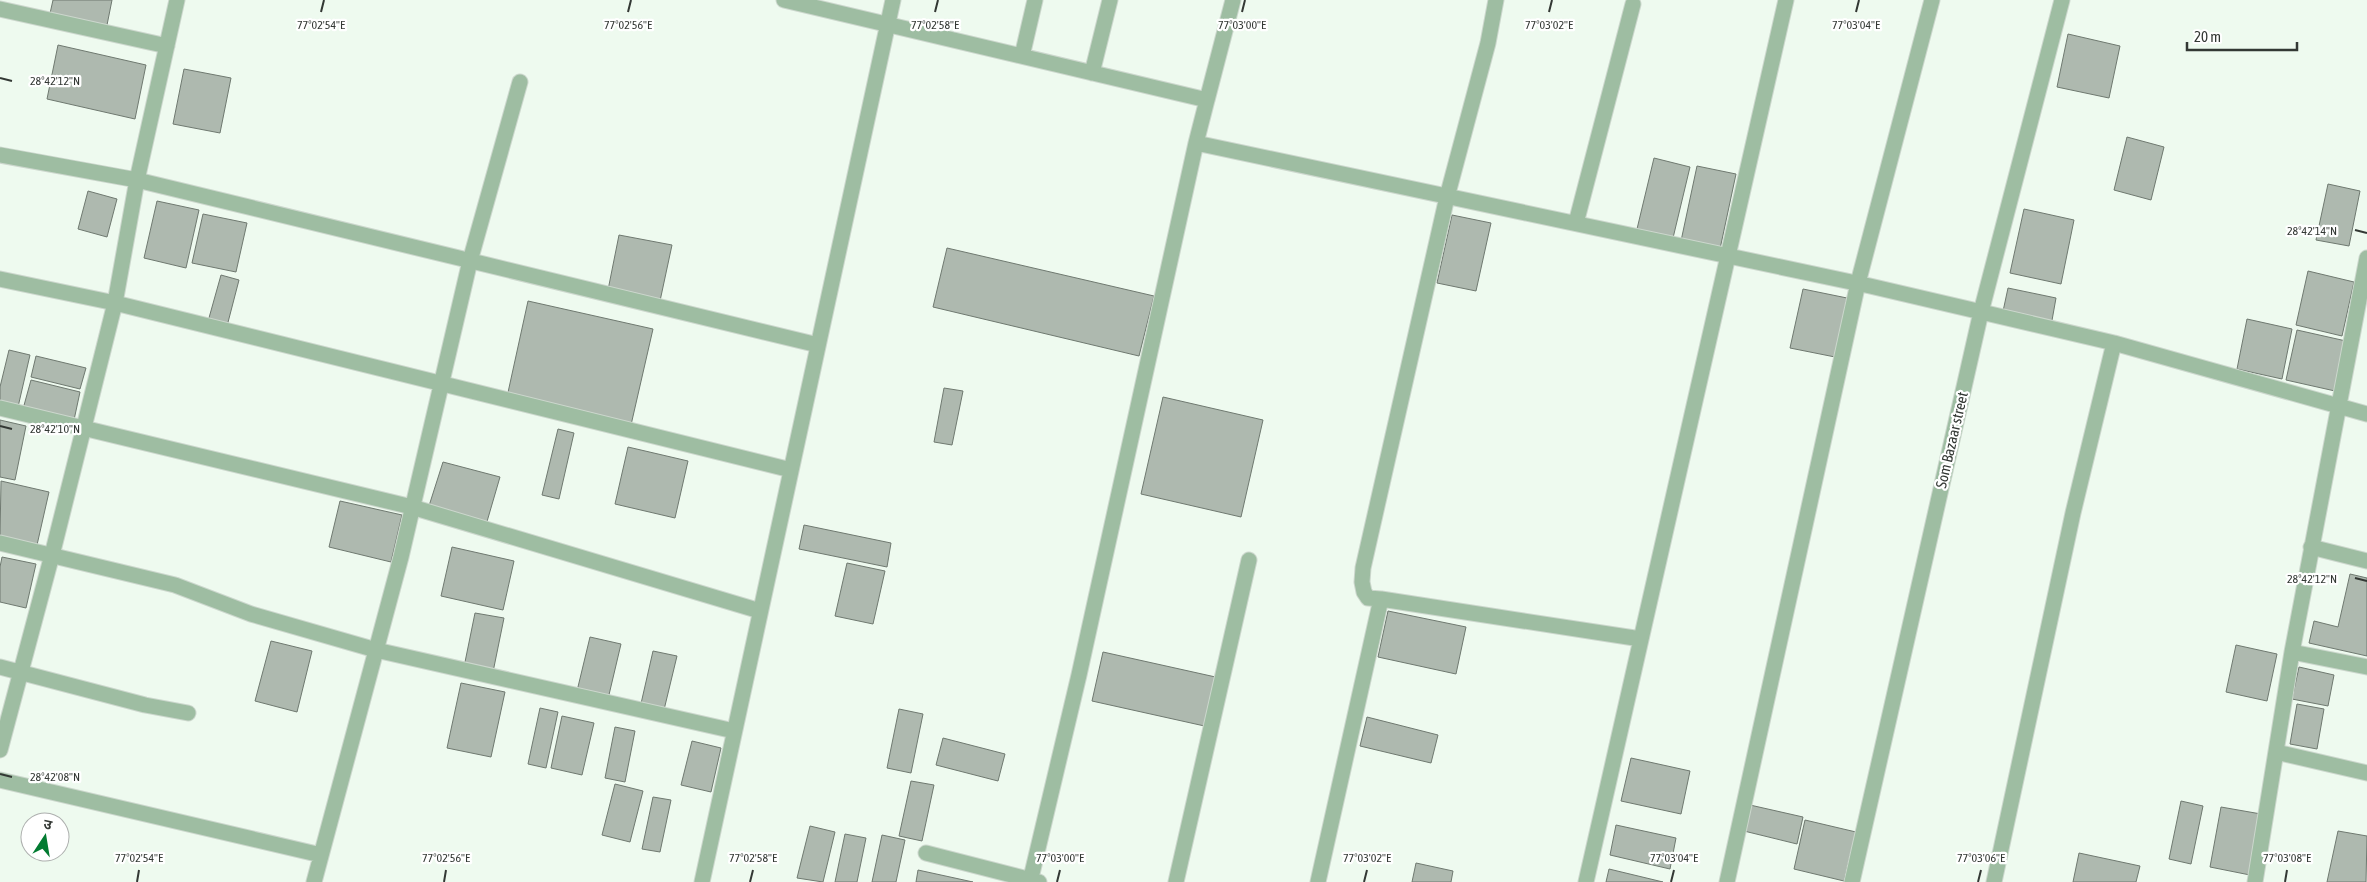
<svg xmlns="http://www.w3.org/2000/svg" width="2367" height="882" viewBox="0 0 2367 882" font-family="'Asap Condensed','Noto Sans Devanagari',sans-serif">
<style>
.building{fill:#aeb9af;stroke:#6f7970}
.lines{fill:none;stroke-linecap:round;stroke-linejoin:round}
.minor-casing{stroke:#ccd7cd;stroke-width:17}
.minor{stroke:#9ebda2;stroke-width:15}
.ticks{fill:none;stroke:#333834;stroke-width:2}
.labels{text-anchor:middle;stroke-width:4.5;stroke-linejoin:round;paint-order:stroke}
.street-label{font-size:15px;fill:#333834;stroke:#fff}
.ticks-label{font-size:12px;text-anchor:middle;fill:#333834;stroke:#fff;stroke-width:4.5;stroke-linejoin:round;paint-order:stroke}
</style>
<rect width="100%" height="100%" fill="#eefaef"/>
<path class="building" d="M53 0H112L106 30 49 18Z
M2068 34 2120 46 2109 98 2057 87Z
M58 45 146 65 135 119 47 99Z
M184 69 231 78 220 133 173 124Z
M2127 137 2164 147 2151 200 2114 190Z
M1654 158 1690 167 1673 238 1637 229Z
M1697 166 1736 174 1720 249 1681 241Z
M2328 184 2360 191 2349 246 2316 240Z
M88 191 117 199 107 237 78 229Z
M157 201 199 210 186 268 144 258Z
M2024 209 2074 220 2061 284 2010 273Z
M203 214 247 223 236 272 192 263Z
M1452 215 1491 223 1476 291 1437 283Z
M619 235 672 245 660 301 608 290Z
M947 248 1154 296 1139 356 933 307Z
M2308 271 2354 282 2342 336 2296 325Z
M221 275 239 280 226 330 207 325Z
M2008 288 2056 298 2051 326 2002 316Z
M1803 289 1847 298 1835 357 1790 348Z
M528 301 653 329 631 425 507 397Z
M2247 319 2292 329 2282 379 2237 369Z
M2297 330 2346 341 2335 391 2286 380Z
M9 350 30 355 18 407 0 403V387Z
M36 356 86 368 80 389 31 377Z
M31 380 80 392 74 420 23 409Z
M944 388 963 391 952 445 934 442Z
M1163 397 1263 420 1241 517 1141 494Z
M0 420 26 426 15 480 0 477Z
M558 429 574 433 559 499 542 495Z
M628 447 688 461 675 518 615 504Z
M443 462 500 477 486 525 428 509Z
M1 481 49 492 37 545 0 536Z
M340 501 402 515 391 562 329 547Z
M804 525 891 543 887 567 799 549Z
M452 547 514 561 503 610 441 596Z
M2 557 36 564 26 608 0 602V567Z
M847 563 885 571 873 624 835 616Z
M2350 574 2367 578V656L2309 643 2314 621 2338 627Z
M1388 611 1466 627 1456 674 1378 657Z
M475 613 504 618 493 672 464 667Z
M590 637 621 644 608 699 577 691Z
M271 641 312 651 297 712 255 701Z
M2236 645 2277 654 2267 701 2226 692Z
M653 651 677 656 663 714 640 708Z
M1103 652 1220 678 1209 727 1092 701Z
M2299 667 2334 675 2328 706 2292 699Z
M461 683 505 692 491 757 447 748Z
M2297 704 2324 709 2317 749 2290 744Z
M540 708 558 712 546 768 528 764Z
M899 709 923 714 911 773 887 768Z
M562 716 594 723 582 775 551 768Z
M1367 717 1438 735 1431 763 1360 746Z
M615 727 635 731 625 782 605 778Z
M943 738 1005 754 998 781 936 765Z
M692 741 721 748 711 792 681 785Z
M1631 758 1690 771 1681 814 1621 801Z
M911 781 934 785 922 841 899 836Z
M615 784 643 791 630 842 602 835Z
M653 797 671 800 660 852 642 849Z
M2181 801 2203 806 2191 864 2169 859Z
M1750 805 1803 817 1797 844 1744 831Z
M2221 807 2261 814 2250 875 2210 867Z
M1805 820 1856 832 1844 881 1794 869Z
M1616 825 1676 838 1670 869 1610 855Z
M810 826 835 832 823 882 797 878Z
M2338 831 2367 836 2366 882H2327Z
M845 834 866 838 857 882H835Z
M882 835 905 840 896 882H872Z
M2079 853 2140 866 2136 882H2073Z
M1416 863 1453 871 1451 882H1412Z
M1609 869 1663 882H1606Z
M918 870 973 882H916Z"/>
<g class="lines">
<g class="minor-casing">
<path id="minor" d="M784 0 1207 100 1196 143 1870 286 2114 343 2367 414
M0 9 167 46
M1022 56 1035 0
M1092 73 1110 0
M1207 100 1233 0
M0 155 137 180 818 345
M1576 223 1633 4
M0 279 115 303 791 470
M0 408 412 507 760 611
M0 543 175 585 251 614 376 650 734 731
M2311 547 2367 561
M1381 599 1641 639
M2292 652 2367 667
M0 667 145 705 188 713
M0 750 52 555 115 303 137 180 177 0
M2276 752 2367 773
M0 780 321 855
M926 853 1039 882
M314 882 401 557 470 261 520 82
M702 882 893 0
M1030 882 1079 675 1196 143
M1176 882 1249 560
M1318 882 1381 599 1368 598 1364 592 1362 582 1363 568 1447 197 1488 43 1496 0
M1586 882 1786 0
M1727 882 1858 283 1932 0
M1852 882 1981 312 2062 0
M1994 882 2073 513 2114 343
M2255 882 2292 652 2367 258"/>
</g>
<use href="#minor" class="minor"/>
</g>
<path class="ticks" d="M321 12 324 0M628 12 631 0M935 12 938 0M1242 12 1245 0M1549 12 1552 0M1856 12 1859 0M0 78 12 81M2355 230 2367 233M0 426 12 429M2355 578 2367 581M0 774 12 777M137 882 139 870M444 882 446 870M750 882 753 870M1057 882 1060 870M1364 882 1367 870M1671 882 1674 870M1978 882 1981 870M2285 882 2287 870"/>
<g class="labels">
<g class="street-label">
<text transform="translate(1952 440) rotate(-77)" y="5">Som Bazaar street</text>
</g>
</g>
<g class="ticks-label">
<text x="321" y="29">77°02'54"E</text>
<text x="628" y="29">77°02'56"E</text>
<text x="935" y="29">77°02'58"E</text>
<text x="1242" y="29">77°03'00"E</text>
<text x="1549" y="29">77°03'02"E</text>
<text x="1856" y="29">77°03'04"E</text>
<text x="55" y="85">28°42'12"N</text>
<text x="2312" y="235">28°42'14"N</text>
<text x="55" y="433">28°42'10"N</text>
<text x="2312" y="583">28°42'12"N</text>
<text x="55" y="781">28°42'08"N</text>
<text x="139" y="862">77°02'54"E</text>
<text x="446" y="862">77°02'56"E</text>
<text x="753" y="862">77°02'58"E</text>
<text x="1060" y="862">77°03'00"E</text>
<text x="1367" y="862">77°03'02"E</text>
<text x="1674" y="862">77°03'04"E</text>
<text x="1981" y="862">77°03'06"E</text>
<text x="2287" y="862">77°03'08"E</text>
</g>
<g transform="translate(45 837) rotate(12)"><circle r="24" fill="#ffffff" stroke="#adafae"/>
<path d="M0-4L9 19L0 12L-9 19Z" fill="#027b31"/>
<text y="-8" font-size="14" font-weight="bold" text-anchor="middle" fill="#333834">उ</text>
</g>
<path d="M2187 42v8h110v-8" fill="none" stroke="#333834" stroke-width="2.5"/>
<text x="2194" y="42" font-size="15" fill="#333834" stroke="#ffffff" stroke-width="4" paint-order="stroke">20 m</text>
</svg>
